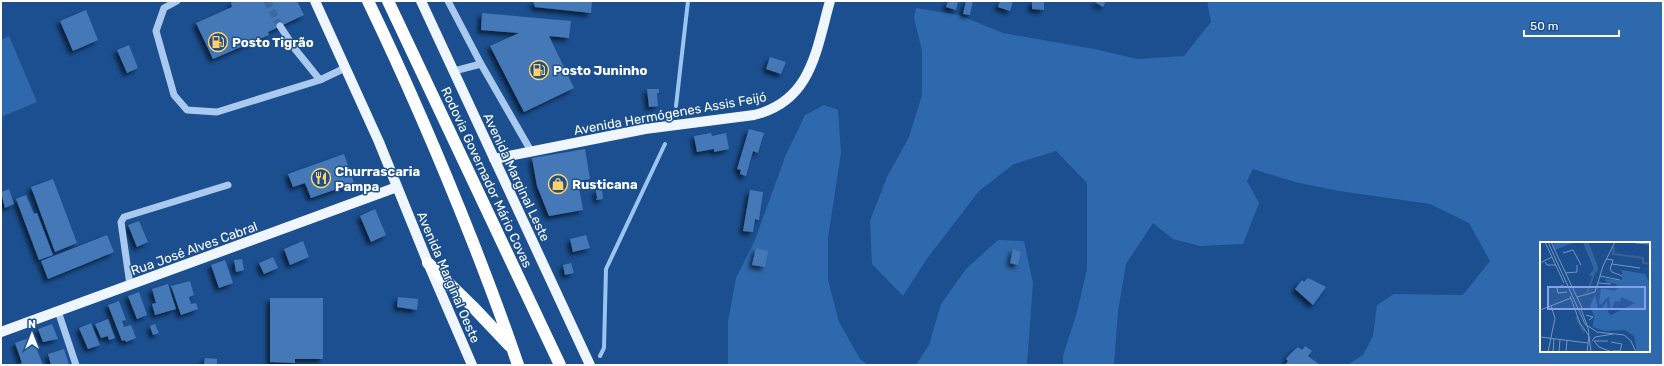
<svg xmlns="http://www.w3.org/2000/svg" width="1664" height="366" viewBox="0 0 1664 366" font-family="Rubik,sans-serif">
<style>
.green{fill:#2e69ad;fill-rule:evenodd}
.lines{fill:none;stroke-linecap:round;stroke-linejoin:round}
.stream{stroke:#9cc4f0;stroke-width:4}
.building{fill:#4478b7;filter:url(#shadow)}
.minor-tunnel{stroke:#3d69a0;stroke-width:7;stroke-dasharray:7 3.5;stroke-linecap:butt}
.minor{stroke:#a9c9ee;stroke-width:7}
.major{stroke:#f0f6ff;stroke-width:10}
.highway{stroke:#fff;stroke-width:12}
.labels{text-anchor:middle;stroke-width:3;stroke-linejoin:round;paint-order:stroke}
.poi-label{font-size:13px;font-weight:bold;fill:#fff;stroke:#1b4f8f;text-anchor:start}
.street-label{font-size:13px;fill:#fff;stroke:#1b4f8f}
.inset-river{fill:none;stroke:#3c6290;stroke-width:2}
.inset-road{fill:none;stroke:#7695bc;stroke-width:1}
.view{fill:#839eea;fill-opacity:0.15;stroke:#839eea;stroke-width:2}
.inset-edge{fill:none;stroke:#fff;stroke-width:2}
</style>
<defs>
<filter id="shadow"><feDropShadow dx="-3.5" dy="3.5" stdDeviation="2" flood-color="#0009"/></filter>
</defs>
<rect width="100%" height="100%" fill="#1b4f8f"/>
<path class="green" d="M1207 1H1663V365H1347L1363 355 1373 336 1377 305 1394 294 1463 295 1490 261 1469 223 1430 204 1339 191 1295 182 1253 169 1247 181 1259 203 1243 244 1200 246 1173 239 1153 223 1126 264 1118 311 1114 365H1063V356L1077 312 1087 269V183L1056 151 1014 164 979 191 926 260 903 296 872 264 870 221 887 177 909 137 922 95V51L914 18 916 8 959 15 1003 33 1094 49 1138 59 1184 56 1211 22ZM1541 243H1649V351H1541Z
M9 36 37 102 1 117V40Z
M824 105 838 110 841 153 828 238V280L839 322 860 359 868 365H728V321L736 278 755 240 785 157 805 115Z
M998 240 1024 241 1033 283 1027 365H916L929 345 941 304 966 269Z"/>
<g class="lines">
<path class="stream" d="M676 106 688 1
M600 356 604 348 606 269 665 144"/>
</g>
<path class="building" d="M236 1H297L304 15 268 32 269 35 213 59 196 23 232 7 231 3Z
M533 1H592L591 13 535 7Z
M948 1H958L956 10 946 7Z
M966 1H973L970 15 963 14Z
M1000 1H1013L1010 11 998 7Z
M1032 1H1044V10L1032 9Z
M1093 1H1106L1103 7Z
M86 10 98 40 73 51 60 21Z
M482 13 571 21 569 38 549 36 574 88 524 112 490 46 519 33 481 30Z
M129 45 138 68 127 73 117 50Z
M770 57 786 62 781 74 766 69Z
M647 89H659V93H657L658 106 649 107Z
M749 129 764 133 758 153 753 151 746 176 740 174 741 170 737 169Z
M711 133 712 136 726 133 729 149 714 152V149L697 152 694 136Z
M585 149 590 179 578 181 583 210 549 216 537 186 532 158Z
M344 154 354 183 311 198 305 183 293 187 288 174Z
M53 179 77 243 55 252 31 187Z
M9 189 14 204 5 208 1 192Z
M596 190H602L603 199 596 200 597 198Z
M750 190 763 192 759 220 755 219 753 232 743 231Z
M26 195 34 214 37 213 53 255 39 260 16 199Z
M375 209 386 235 371 242 360 216Z
M139 221 148 242 137 247 128 225Z
M107 235 114 252 48 279 41 261Z
M586 235 590 248 573 252 570 239Z
M303 241 309 257 290 265 284 249Z
M756 248 768 251 765 267 752 265Z
M1013 249 1021 252 1018 265 1010 263Z
M273 257 278 268 264 274 259 263Z
M242 259 244 270 236 272 234 260Z
M225 260 233 283 219 288 211 265Z
M571 263 574 273 565 275 563 265Z
M1308 278 1326 287 1313 305 1295 289 1302 280 1304 282Z
M190 281 194 295 189 297 191 304 196 303 198 309 181 315 171 286Z
M168 284 176 309 155 315 152 304 156 303 152 289Z
M139 292 147 315 137 319 128 296Z
M398 297 418 299 417 310 397 307Z
M270 298H323V359H295V363L270 362Z
M119 301 126 320 122 321 124 327 131 325 136 338 126 342 125 340 122 341 108 305Z
M108 319 115 338 109 340 108 336 101 338 95 324Z
M91 323 100 345 88 349 79 328Z
M52 324 58 339 43 342 38 329Z
M155 324 159 333 153 335 150 326Z
M32 337 43 365H17L22 363 15 343Z
M1305 346 1312 351 1308 356 1320 365H1285L1288 361 1286 359 1290 354 1298 347 1302 350Z
M64 349 69 365H51L48 354Z
M205 358 217 359V364H204Z"/>
<g class="lines">
<path class="minor-tunnel" d="M267 1 280 26"/>
<path class="minor" d="M177 1 164 8 156 31 174 95 187 110 217 112 320 80
M448 1 481 64 531 151
M280 26 295 49 320 80 345 68
M454 71 481 64
M130 285 121 222 124 217 228 185
M58 311 76 365"/>
<path class="major" d="M315 1 379 142 428 263 472 365
M421 1 590 365
M494 159 645 129 754 115C812 101 816 50 830 1
M1 332 397 187"/>
<path class="highway" d="M368 1C406 80 440 159 472 240 488 281 504 323 518 365
M388 1 560 365
M428 263 473 307 510 346"/>
</g>
<defs>
<g id="fuel-ring" transform="scale(1)"><circle r="9.5" fill="#1b4f8f" stroke="#ffd166" stroke-width="1.5"/><path d="M-5.5-6h7V0h2V4h1.3V-2.5L3-4.5l.8-.8L6-3V5H2.5V1h-1V6h-7ZM-4.2-4.7v3.2H.2V-4.7Z" fill="#ffd166"/></g>
<g id="restaurant-ring" transform="scale(1)"><circle r="9.5" fill="#1b4f8f" stroke="#ffd166" stroke-width="1.5"/><path d="M-5-6h1v4h1v-4h1v4h1v-4h1v5L-1.5 .5V6h-2V.5L-5-1ZM5-6V6H3V1.5H1.5Q1.5-4 5-6Z" fill="#ffd166"/></g>
<g id="shop-ring" transform="scale(1)"><circle r="9.5" fill="#1b4f8f" stroke="#ffd166" stroke-width="1.5"/><path d="M-5-2.5h2.3a2.7 3.5 0 0 1 5.4 0H5L5.5 6h-11ZM-1.5-2.5h3a1.5 2.3 0 0 0-3 0Z" fill="#ffd166"/></g>
</defs>
<g fill-rule="evenodd">
<use href="#fuel-ring" x="218" y="42"/>
<use href="#fuel-ring" x="539" y="70"/>
<use href="#restaurant-ring" x="321" y="178"/>
<use href="#shop-ring" x="558" y="184"/>
</g>
<g class="labels">
<g class="poi-label">
<text x="232" y="47">Posto Tigrão</text>
<text x="553" y="75">Posto Juninho</text>
<text x="335" y="176">Churrascaria<tspan x="335" dy="15">Pampa</tspan></text>
<text x="572" y="189">Rusticana</text>
</g>
<g class="street-label">
<text transform="translate(670 113) rotate(-10)" y="5">Avenida Hermógenes Assis Feijó</text>
<text transform="translate(487 177) rotate(65)" y="5">Rodovia Governador Mário Covas</text>
<text transform="translate(517 177) rotate(65)" y="5">Avenida Marginal Leste</text>
<text transform="translate(194 248) rotate(-20)" y="5">Rua José Alves Cabral</text>
<text transform="translate(449 277) rotate(67)" y="5">Avenida Marginal Oeste</text>
</g>
</g>
<g transform="translate(1540 242)">
<rect width="110" height="110" fill="#1b4f8f"/>
<path d="M12 0H35L15 8ZM43 0H48L57 22 58 27 54 34 49 33 54 27ZM82 28 105 32 110 42V110H97L94 94 85 88 65 89 53 85 54 74 50 64 55 52 58 66 61 68 67 59 68 70 71 73 95 61 81 55 80 60 75 59 71 69 69 54 60 63 59 61 61 46 74 49 78 47 76 42 66 40 65 37 82 38Z" fill="#2e69ad"/>
<path class="inset-river" d="M46 0 56 26 47 51M74 5 73 12 103 16V21L110 22M36 75 44 90"/>
<path class="inset-road" d="M5 0 24 41M8 0 45 82 57 90 84 93 91 99 96 110M11 0 43 68M96 1 109 2M23 11 33 8 41 23M66 17 73 18 70 27 72 30 82 34M5 20 7 23H16M0 21 12 15M72 22 100 26M25 31 37 30V23M60 34 80 38M58 41 71 42M23 43 17 46 18 51 27 50M30 54 40 81 49 94 47 110M37 55 55 50 63 24 75 0M41 67 48 86 51 110M0 68 31 56M46 73 53 75 49 78M0 95 48 101M52 99 55 95 73 92M68 99H54L59 105 72 110M71 100 82 102 80 109H72M8 110 15 76 11 64M13 110 14 97M19 110 20 97M26 110 27 98"/>
<path class="view" d="M8 45H105V67H8Z"/>
<rect width="110" height="110" class="inset-edge"/>
</g>
<rect width="1664" height="366" fill="none" stroke="#ffffff" stroke-width="4"/>
<g transform="translate(32 334)" stroke="#1b4f8f" stroke-width="3" paint-order="stroke">
<path d="M0-3L7 15L0 10L-7 15Z" fill="#ffffff"/>
<text y="-6" font-size="11" font-weight="bold" text-anchor="middle" fill="#ffffff">N</text>
</g>
<path d="M1524 30v6h95v-6" fill="none" stroke="#ffffff" stroke-width="2"/>
<text x="1530" y="30" font-size="12" fill="#ffffff" stroke="#1b4f8f" stroke-width="3" paint-order="stroke">50 m</text>
</svg>
